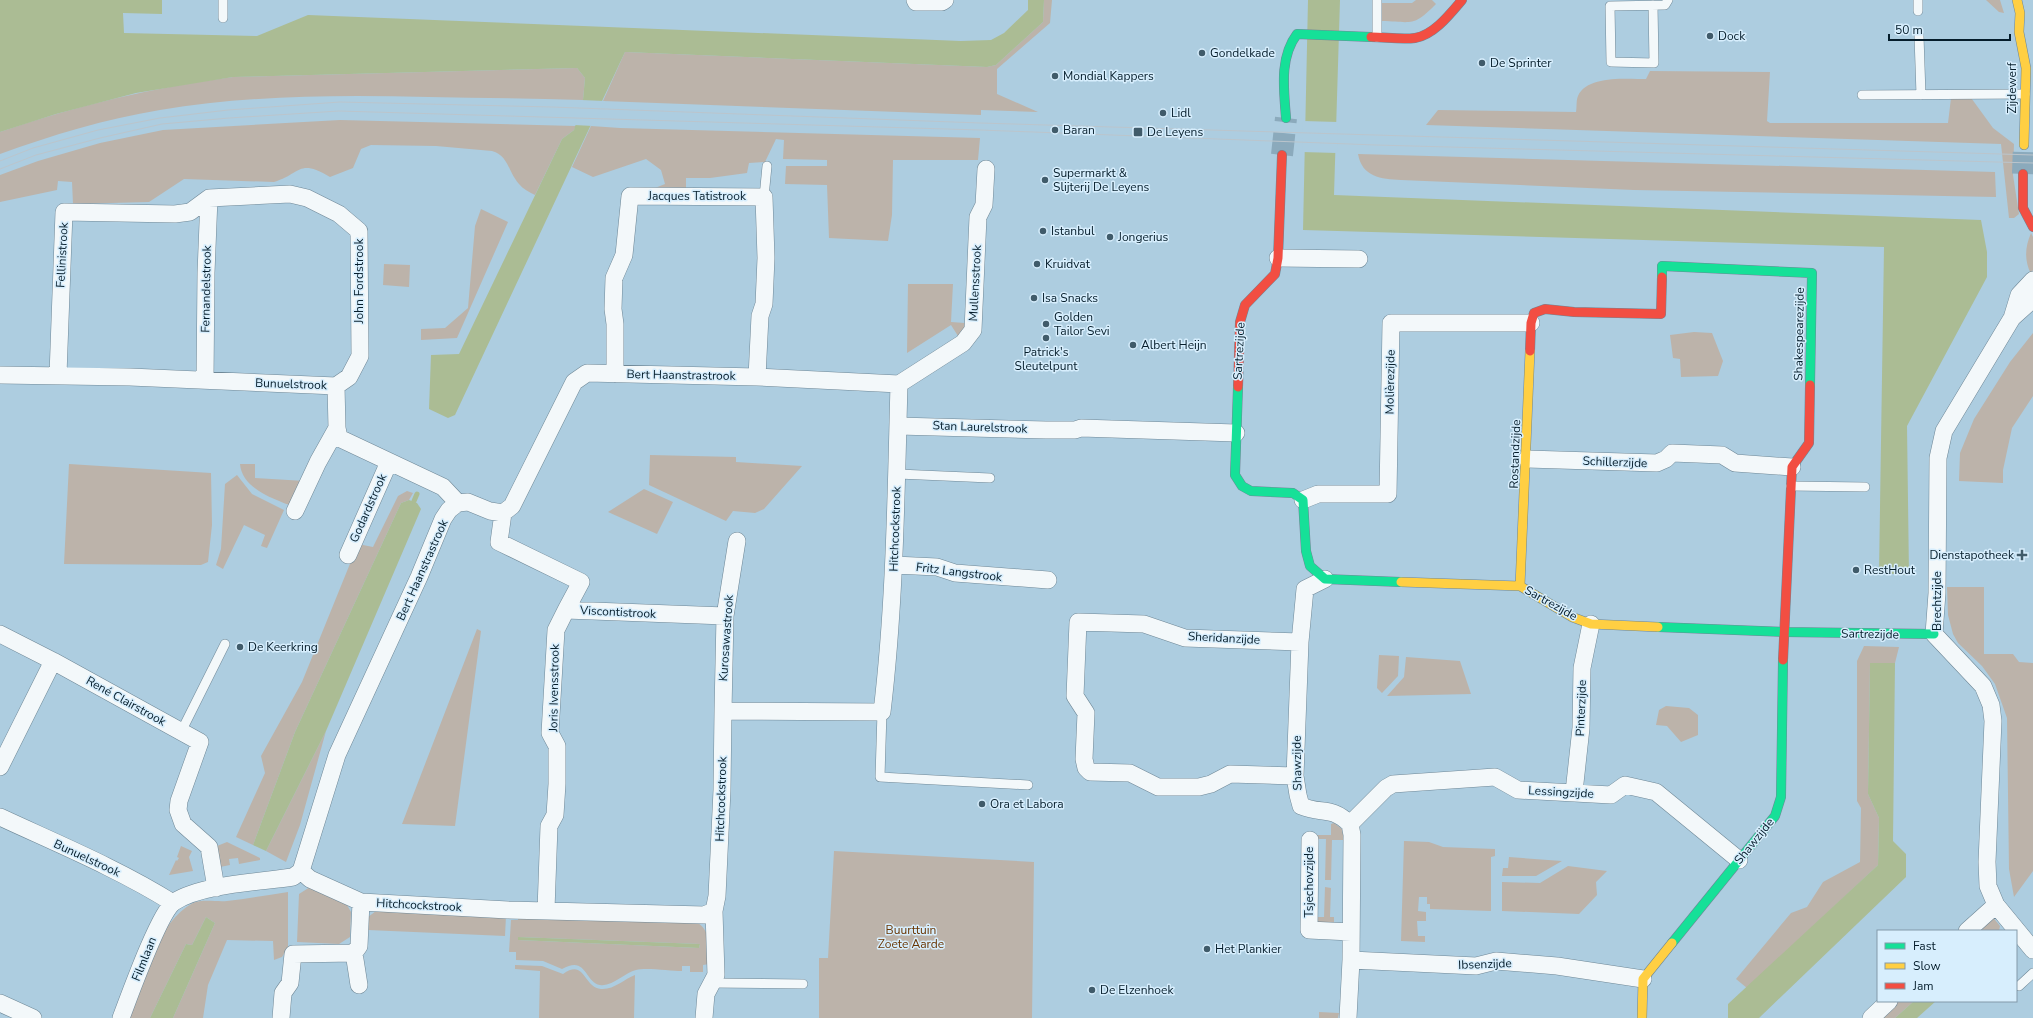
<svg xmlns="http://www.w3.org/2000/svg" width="2033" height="1018" viewBox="0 0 2033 1018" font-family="'Nunito Sans',sans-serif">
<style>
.green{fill:#bcb3aa;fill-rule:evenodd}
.water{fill:#abbc94}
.pier{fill:#adcde0}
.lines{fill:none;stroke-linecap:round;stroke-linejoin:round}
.stream{stroke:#abbc94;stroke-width:5}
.secondary-tunnel{stroke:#8baabc;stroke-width:22;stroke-dasharray:22 11;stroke-linecap:butt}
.lane-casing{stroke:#6e8796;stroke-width:10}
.street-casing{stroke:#6e8796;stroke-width:18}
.fast-casing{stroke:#6e8796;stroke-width:10}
.slow-casing{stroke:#6e8796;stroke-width:10}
.jam-casing{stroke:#6e8796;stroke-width:10}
.lane{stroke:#f3f8fa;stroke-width:9}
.street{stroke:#f3f8fa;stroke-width:17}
.fast{stroke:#16e098;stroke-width:9}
.slow{stroke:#ffcf43;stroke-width:9}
.jam{stroke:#f24e42;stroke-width:9}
.tram{stroke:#bbc5cc;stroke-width:1}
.poi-dot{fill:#405b6a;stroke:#d7eefd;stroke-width:1.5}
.labels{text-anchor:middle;stroke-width:3;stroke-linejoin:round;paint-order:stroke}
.poi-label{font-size:12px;fill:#051d2b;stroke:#d7eefd;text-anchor:start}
.street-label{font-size:12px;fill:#051d2b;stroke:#d7eefd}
.park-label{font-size:12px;fill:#693401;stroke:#d7eefd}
</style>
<rect width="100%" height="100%" fill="#adcde0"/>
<path class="green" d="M1044 0H1052L1050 23 997 69V94L1038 112 981 110V115L603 101 625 52 987 67 996 65 1043 22Z
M1416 0H1432L1436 4C1413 27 1413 22 1382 21V3H1412Z
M1986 0H2000L2004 13 1999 12Z
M577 68 585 78 583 100C531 98 480 98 429 97 339 95 249 95 160 110 106 119 52 135 0 154V132C76 106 153 87 233 77Z
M1650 71 1770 72 1767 121 1770 123H1948L1951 98 1969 95 1993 128 2014 144 2013 175 2019 214 2014 218H2009L2001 144 1426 125 1438 110 1576 112C1577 107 1576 100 1578 96 1587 75 1627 79 1646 79Z
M340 120 576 126 574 130 562 139 535 195C529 192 523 189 519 184 508 172 509 156 492 151L436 146 371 145 361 149 353 168 330 177C298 158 301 174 274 182L184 179 149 202 73 204 72 182 58 181 57 190 0 202V175L38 161 100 143 163 130Z
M591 126 620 128 980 138 978 160H893L892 215 888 241 829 238 827 185 785 184 786 166H827V160L783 159 784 140 776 139 765 162 749 163 747 173 710 178H686V191H655V188L665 184 661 170 646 159 593 177 572 167Z
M1358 154 1995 172 1996 197 1634 190 1401 180C1381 179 1362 177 1358 154Z
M481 209 508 222 457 338 421 340V329L445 328 468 308 475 226Z
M2031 233 2033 237V270L2031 274C2024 260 2025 247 2031 233Z
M384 264 410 265 409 287 383 285Z
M908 284H953L951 322 965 323 964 330 958 336 951 325 907 353Z
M1694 332 1712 333 1723 361 1718 376 1681 377 1680 359 1673 358 1670 335Z
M2033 333V396L2012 428 2003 470V483L1959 481 1960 453 1974 419 2010 362Z
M650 455 736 457V462L802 466 764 509 755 513 733 511 726 521 649 485Z
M69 464 211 473 212 525 208 562 201 565 64 564Z
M240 464H255V478L305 481 294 507C274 499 242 489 240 464Z
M237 475 252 494 284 510 267 548 261 546 265 535 244 525 223 569 216 565 221 549 225 484Z
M644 489 673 502 657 534 608 512Z
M407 491 413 493 409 500 401 503 295 732 253 845 236 837 265 773 261 756 302 682 358 544 373 547 398 496Z
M1947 587H1984V654H2013L2019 662 2033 663V871L2014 897 2009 869 2007 718 1995 684 1982 666 1958 643 1953 634 1948 615Z
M477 629 481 631 455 826 402 824Z
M1864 646 1899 647 1895 663 1870 664 1868 794 1879 818 1878 865 1747 988 1736 979 1791 913 1807 907 1823 882 1860 862 1861 808 1857 801V661Z
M1379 655 1399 656 1398 676 1382 693 1377 688Z
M1406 657 1460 661 1471 694 1387 696 1404 677Z
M1666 706 1689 708 1698 715V735L1681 742 1667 726 1656 725 1659 710Z
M326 731 300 825 286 862 266 851Z
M1334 823 1342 829 1344 840H1332L1331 880H1325L1326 839H1314L1313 835H1331V824Z
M1404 841 1429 842 1443 847 1495 849V856L1491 857V911L1430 909V904H1427V897H1419L1418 911 1426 912V921H1417L1418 936H1425V942L1401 941Z
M227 842 260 858V860L239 864 238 858 229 859 230 865 220 867 217 846Z
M181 846 192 851 189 857 193 871 169 875 176 860 177 861 179 858 177 857Z
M834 851 1034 862 1032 1018H819V958H828Z
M1509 857 1562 861 1536 876H1502L1503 868H1508Z
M1568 866 1607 871 1596 882 1597 895 1579 914 1502 911V882L1540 883Z
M310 887 347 905 351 912 350 937 339 944 297 942 299 894Z
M1325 887 1331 888 1330 917H1334V923L1315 922V917H1324Z
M288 892V947L282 957 274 960 273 941 227 940 208 985 203 1018H173L215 923 206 917 192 945 186 944 150 1018H128C139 984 159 920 193 903 202 899 217 902 227 901 247 899 267 895 288 892Z
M376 911 506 916 505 936 368 930V917Z
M518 916 696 922C712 930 708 948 709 964L703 965V972H690V966H682V971C671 971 645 967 636 970 625 972 613 987 600 985 584 982 587 955 562 969L543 961 516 960V952H509L511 920H518ZM518 937 700 944 699 948 518 940Z
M1992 916 2000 926 1999 931H1974Z
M515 965 542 966 563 974C585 958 583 987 601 989 614 990 624 979 635 975L634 1018H539L540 971 515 969Z
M1899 1001H1914L1895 1018H1881Z
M1319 1012 1339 1013 1338 1018H1319Z"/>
<path class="water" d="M0 0H162V14L123 13 124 33 257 36 308 15 961 41 991 40 1004 33 1028 10V0H1044L1043 22 996 65 987 67 625 52 455 415 448 418 429 409 431 355 459 354 562 139 574 130 583 100 585 78 577 68 233 77 136 93 56 114 0 132Z
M1308 0H1340L1334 195 1981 220 1987 252V277L1907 426 1909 575 1879 573 1884 247 1303 230Z
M409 500 417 503 421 509 326 731 266 851 253 845 295 732 401 503Z
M1870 663H1895L1893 841 1906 854V877L1759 1018H1728V1004L1878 865 1879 818 1868 794Z
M206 917 215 923 173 1018H150L186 944 192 945Z
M518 937 700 944 699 948 518 940Z
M1914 1001H1936L1917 1018H1895Z"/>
<path class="pier" d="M581 100 605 101 593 126 574 125Z
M1303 121 1338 122 1337 153 1302 152Z"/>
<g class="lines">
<path class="stream" d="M414 501 417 494"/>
<path class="secondary-tunnel" d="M1282 155 1286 118
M2023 174 2024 145"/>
<g class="lane-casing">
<path id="lane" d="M223 0V18
M1918 0V11
M1653 5 1654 63 1611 62 1610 6 1665 5 1668 0
M1919 36 1921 95
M1377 37V0
M1862 95 2025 94
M764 197 767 166
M898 474 990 478
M1791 486 1865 487
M882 712 880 777 1028 785
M181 732 225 644
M711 983 803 984
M2019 986 2033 973"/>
</g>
<g class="street-casing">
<path id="street" d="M915 0 916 2H942L945 0
M209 198 290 194 307 198 339 214 359 231 360 356 349 377 336 386
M1278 258 1359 259
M2033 280 2019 295 2012 318 1944 431 1938 458 1937 593 1934 634 1983 686 1991 705 1993 721 1987 862 1988 886 1996 905 2033 950
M2012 318 2033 299
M615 374V324L613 309 614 278 624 255 630 196 764 197 766 258 764 304 760 316 757 377
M0 375 130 377 336 386 337 428 339 438 443 487 458 503
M58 375 64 212 175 214 190 212 209 198
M205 380 206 273 209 198
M899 384 963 343 973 330 978 217 984 205 986 169
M898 426 1046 430H1075L1081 428 1236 433
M1527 459 1657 463 1666 459 1672 453 1722 455 1735 463 1792 467
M1303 500 1318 494H1388L1391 323H1531
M295 511 318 462 337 428
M503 513 499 542 581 582 566 610 725 616
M348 555 389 462
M894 565 937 567 955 573 1048 580
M1325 579 1305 589 1300 642 1295 776 1298 795 1301 806C1322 815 1330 805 1350 824L1352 835 1351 960 1348 1018
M0 634 53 661 200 742 179 801 178 810 183 824 209 847 216 888
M723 711 725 616 737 541
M0 767 53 661
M1295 776 1230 774 1211 784 1199 787H1158L1130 773 1090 772 1086 768 1084 759 1086 713 1075 696 1078 622 1144 624 1185 638 1300 642
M1574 792 1581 728 1582 668 1591 624
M0 817C58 844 119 869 173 903
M1350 824 1386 788 1393 784 1495 777 1518 790 1611 795 1625 785 1656 792 1739 860
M1310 840 1309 930 1351 932
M301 871 310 879 361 902 508 910 704 915 714 911 717 896 722 790 723 711 882 712C895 603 896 494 899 384
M546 910 549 826 555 815 557 784V746L550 733 556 630 566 610
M1967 931 1996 905
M354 953 359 985
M1351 960 1476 966 1496 961 1557 966 1643 979
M0 1003 33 1018
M121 1018C129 997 159 913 174 902 202 884 260 882 293 877L301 871 337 755 419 577 443 519 449 510 458 503 468 502 490 511 503 513 512 506 574 382 587 373 757 377 899 384
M281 1018 283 993 290 983 293 954 354 953 359 946 361 902
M704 1018 706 994 716 975 714 911
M1871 1018 1889 1001"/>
</g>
<g class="fast-casing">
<path id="fast" d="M1286 118C1284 90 1279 58 1297 34L1371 37
M1662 277V266L1812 273 1810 385
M1238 387 1235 475 1242 486 1251 491 1293 493 1303 500 1306 551 1310 566 1325 579 1401 582
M1658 627 1784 632 1934 634
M1672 943 1775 816 1781 797 1783 660"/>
</g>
<g class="slow-casing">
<path id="slow" d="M2017 0 2020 13 2019 32 2026 68 2024 145
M1401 582 1520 586 1572 617 1591 624 1658 627
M1520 586 1530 351
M1642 1018 1643 979 1672 943"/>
</g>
<g class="jam-casing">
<path id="jam" d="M1371 37C1385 37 1401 40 1415 38 1434 35 1450 14 1462 0
M2023 174V208L2033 227
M1530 351 1531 323 1534 313 1545 309 1574 312 1661 314 1662 277
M1238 387 1240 322 1245 305 1275 274 1278 258 1282 155
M1783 660 1792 467 1809 443 1810 385"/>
</g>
<use href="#lane" class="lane"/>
<use href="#street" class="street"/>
<use href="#fast" class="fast"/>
<use href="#slow" class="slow"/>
<use href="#jam" class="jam"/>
<path class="tram" d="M0 161 33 148 98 130 160 118 228 110 340 102 552 107 980 123 2033 155
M0 169 36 155 100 138 162 124 229 118 339 111 980 130 1376 145 2033 163"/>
</g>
<g class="poi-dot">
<circle cx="1710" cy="36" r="4"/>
<circle cx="1202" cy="53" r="4"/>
<circle cx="1482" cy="63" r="4"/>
<circle cx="1055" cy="76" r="4"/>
<circle cx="1163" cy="113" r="4"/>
<circle cx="1055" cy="130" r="4"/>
<rect x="1133" y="127" width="10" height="10" rx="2"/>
<circle cx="1045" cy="180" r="4"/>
<circle cx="1043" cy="231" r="4"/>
<circle cx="1110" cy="237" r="4"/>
<circle cx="1037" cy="264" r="4"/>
<circle cx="1034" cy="298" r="4"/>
<circle cx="1046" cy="324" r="4"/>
<circle cx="1046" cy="338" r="4"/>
<circle cx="1133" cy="345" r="4"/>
<path d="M2020 549h4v4h4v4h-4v4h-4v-4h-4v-4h4z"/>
<circle cx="1856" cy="570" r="4"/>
<circle cx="240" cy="647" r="4"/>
<circle cx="982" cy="804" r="4"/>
<circle cx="1207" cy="949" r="4"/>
<circle cx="1092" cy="990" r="4"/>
</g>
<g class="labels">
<g class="poi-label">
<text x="1718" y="40">Dock</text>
<text x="1210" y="57">Gondelkade</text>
<text x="1490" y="67">De Sprinter</text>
<text x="1063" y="80">Mondial Kappers</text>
<text x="1171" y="117">Lidl</text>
<text x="1063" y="134">Baran</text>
<text x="1147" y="136">De Leyens</text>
<text x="1053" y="177">Supermarkt &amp;<tspan x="1053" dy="14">Slijterij De Leyens</tspan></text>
<text x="1051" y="235">Istanbul</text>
<text x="1118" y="241">Jongerius</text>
<text x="1045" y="268">Kruidvat</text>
<text x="1042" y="302">Isa Snacks</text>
<text x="1054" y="321">Golden<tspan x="1054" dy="14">Tailor Sevi</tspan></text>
<text x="1141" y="349">Albert Heijn</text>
<text x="1046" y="356" text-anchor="middle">Patrick's<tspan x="1046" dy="14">Sleutelpunt</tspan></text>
<text x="2014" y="559" text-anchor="end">Dienstapotheek</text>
<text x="1864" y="574">RestHout</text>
<text x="248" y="651">De Keerkring</text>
<text x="990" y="808">Ora et Labora</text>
<text x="1215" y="953">Het Plankier</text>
<text x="1100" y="994">De Elzenhoek</text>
</g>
<g class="street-label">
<text transform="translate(2012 88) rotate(-90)" y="4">Zijdewerf</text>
<text x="697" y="200">Jacques Tatistrook</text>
<text transform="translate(62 255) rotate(-87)" y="4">Fellinistrook</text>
<text transform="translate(359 281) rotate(-90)" y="4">John Fordstrook</text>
<text transform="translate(975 283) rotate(-87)" y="4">Mullensstrook</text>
<text transform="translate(206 289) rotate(-89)" y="4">Fernandelstrook</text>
<text transform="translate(1799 334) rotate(-89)" y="4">Shakespearezijde</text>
<text transform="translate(1239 351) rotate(-87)" y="4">Sartrezijde</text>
<text transform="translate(681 375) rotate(1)" y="4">Bert Haanstrastrook</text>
<text transform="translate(1390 382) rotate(-89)" y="4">Molièrezijde</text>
<text transform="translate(291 384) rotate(2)" y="4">Bunuelstrook</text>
<text transform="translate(980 427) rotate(2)" y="4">Stan Laurelstrook</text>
<text transform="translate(1515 454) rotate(-88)" y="4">Rostandzijde</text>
<text transform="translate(1615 462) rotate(2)" y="4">Schillerzijde</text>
<text transform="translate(368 508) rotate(-66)" y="4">Godardstrook</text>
<text transform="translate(895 529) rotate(-88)" y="4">Hitchcockstrook</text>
<text transform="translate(422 570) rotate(-66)" y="4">Bert Haanstrastrook</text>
<text transform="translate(959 572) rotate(7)" y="4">Fritz Langstrook</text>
<text transform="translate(1937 601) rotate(-90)" y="4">Brechtzijde</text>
<text transform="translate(1551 603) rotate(29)" y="4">Sartrezijde</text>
<text transform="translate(618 612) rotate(3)" y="4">Viscontistrook</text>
<text transform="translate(1870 634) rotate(1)" y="4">Sartrezijde</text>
<text transform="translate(726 638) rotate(-86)" y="4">Kurosawastrook</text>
<text transform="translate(1224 638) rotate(3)" y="4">Sheridanzijde</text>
<text transform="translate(554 688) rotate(-89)" y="4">Joris Ivensstrook</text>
<text transform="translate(126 701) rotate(29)" y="4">René Clairstrook</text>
<text transform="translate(1581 708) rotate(-88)" y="4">Pinterzijde</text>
<text transform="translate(1297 763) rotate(-91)" y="4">Shawzijde</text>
<text transform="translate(1561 792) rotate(3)" y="4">Lessingzijde</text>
<text transform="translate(721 799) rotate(-88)" y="4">Hitchcockstrook</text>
<text transform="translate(1754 841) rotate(-51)" y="4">Shawzijde</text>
<text transform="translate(87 858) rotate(25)" y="4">Bunuelstrook</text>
<text transform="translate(1309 882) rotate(-90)" y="4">Tsjechovzijde</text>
<text transform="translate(419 905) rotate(3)" y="4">Hitchcockstrook</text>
<text transform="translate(144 959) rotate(-68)" y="4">Filmlaan</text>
<text transform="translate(1485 964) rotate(-2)" y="4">Ibsenzijde</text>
</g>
<g class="park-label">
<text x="911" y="934">Buurttuin<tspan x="911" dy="14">Zoete Aarde</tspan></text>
</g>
</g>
<rect x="1877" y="930" width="140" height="72" fill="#d7eefd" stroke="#839aa9"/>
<rect x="1885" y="943" width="20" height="6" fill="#16e098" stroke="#839aa9"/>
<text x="1913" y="950" font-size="12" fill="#051d2b">Fast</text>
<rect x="1885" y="963" width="20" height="6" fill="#ffcf43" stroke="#839aa9"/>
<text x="1913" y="970" font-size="12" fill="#051d2b">Slow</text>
<rect x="1885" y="983" width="20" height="6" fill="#f24e42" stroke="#839aa9"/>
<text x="1913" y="990" font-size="12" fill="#051d2b">Jam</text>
<path d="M1889 34v6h121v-6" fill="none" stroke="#051d2b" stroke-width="2"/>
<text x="1895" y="34" font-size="12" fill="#051d2b" stroke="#d7eefd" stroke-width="3" paint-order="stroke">50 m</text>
</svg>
